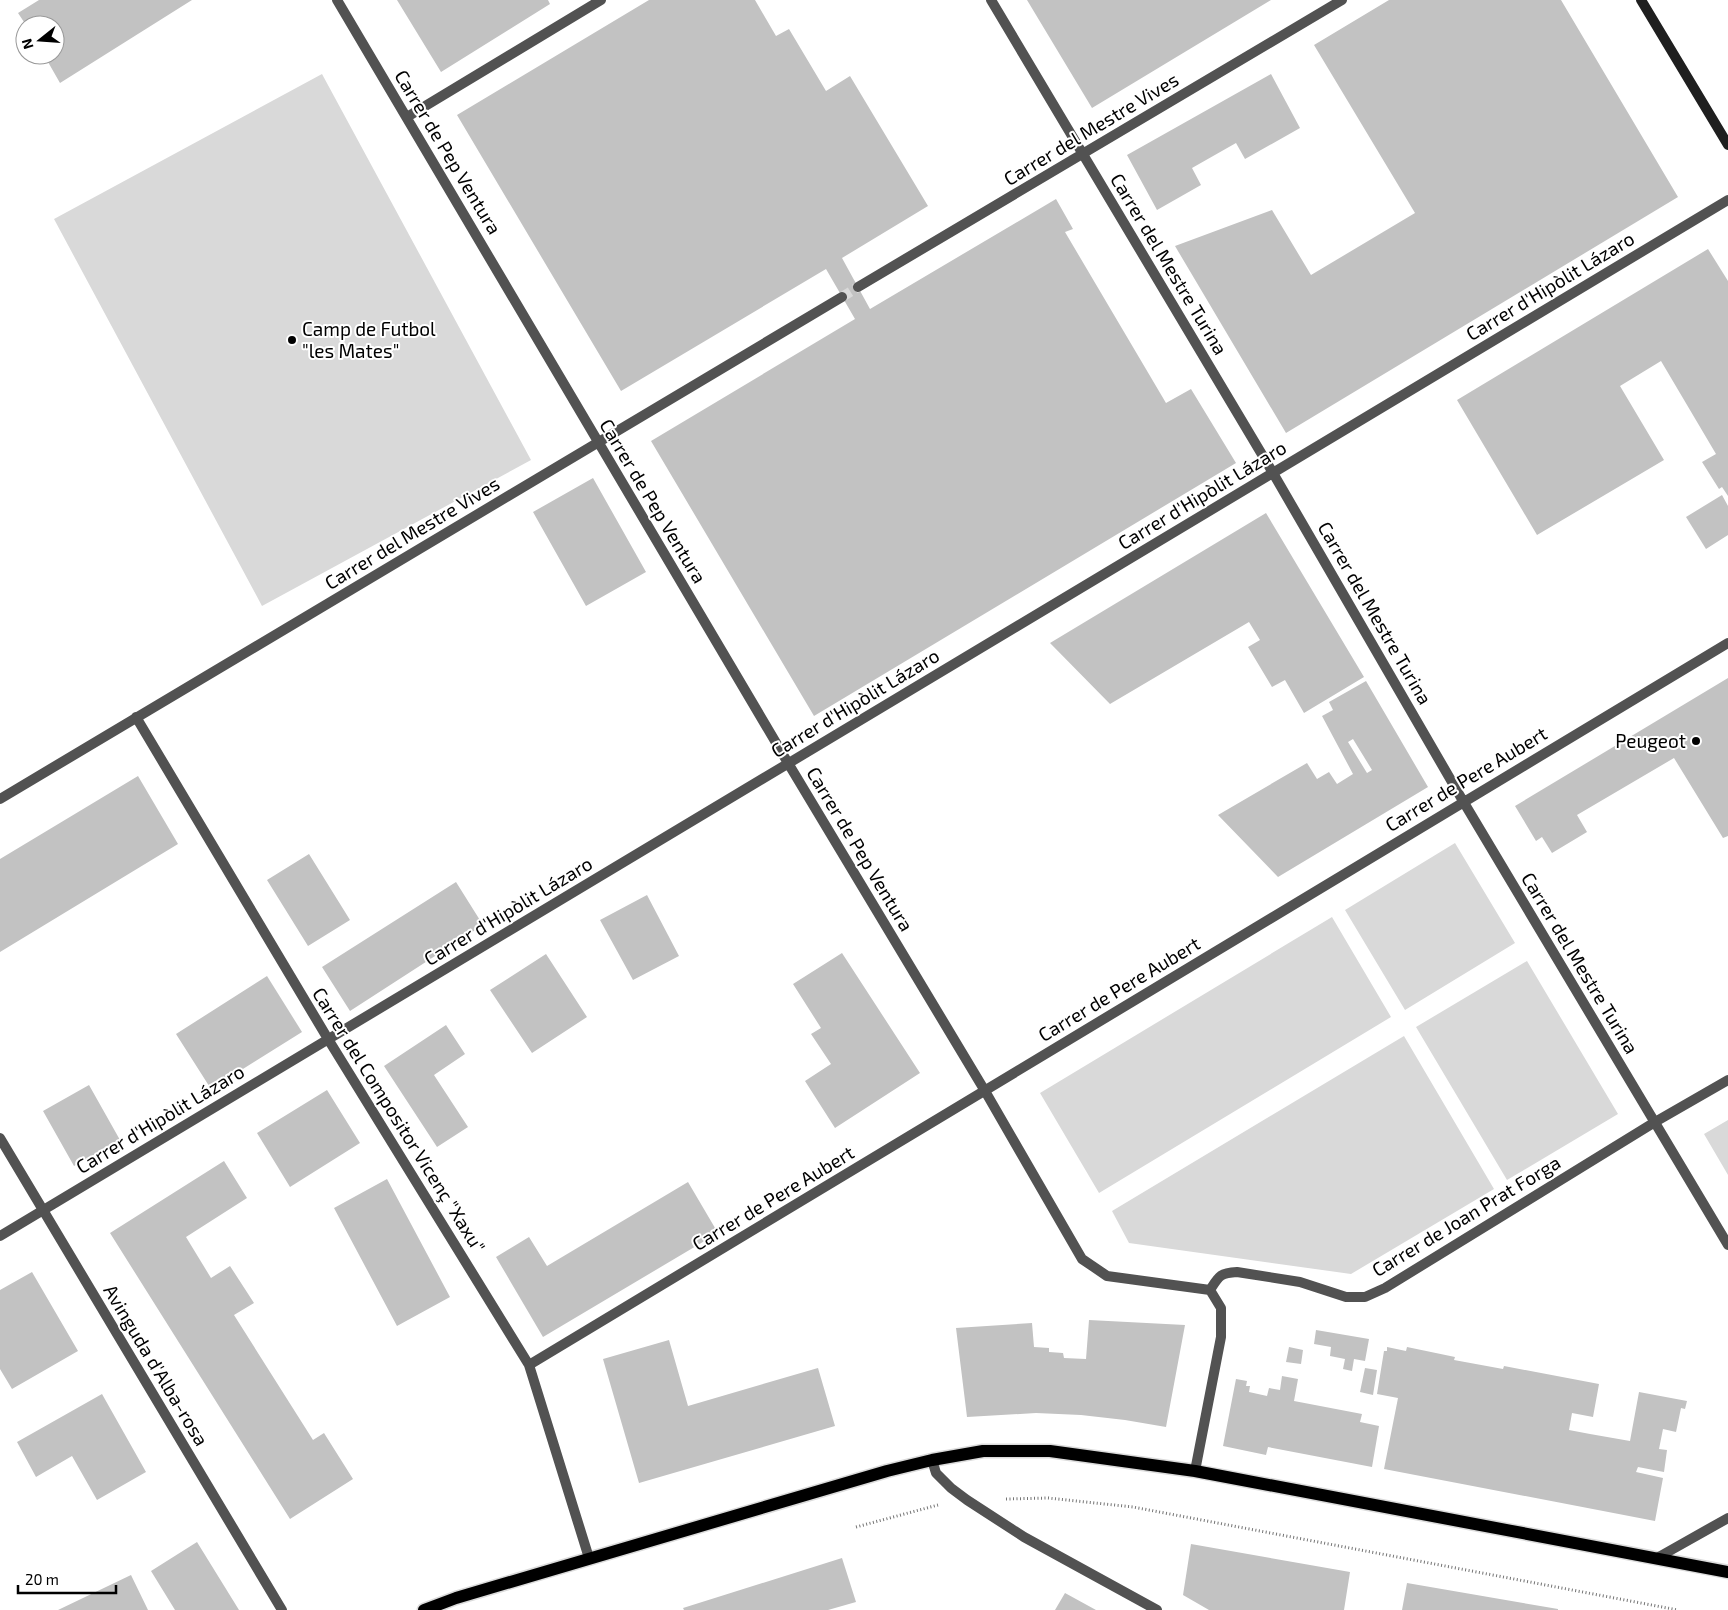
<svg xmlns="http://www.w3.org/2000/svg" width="1728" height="1610" viewBox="0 0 1728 1610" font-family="'Exo 2',sans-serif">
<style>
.green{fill:#d9d9d9}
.building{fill:#c2c2c2;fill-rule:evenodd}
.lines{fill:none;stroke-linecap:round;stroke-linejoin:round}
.street-tunnel{stroke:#d9d9d9;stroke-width:10;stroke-dasharray:10 5;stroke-linecap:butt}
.primary-casing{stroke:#dbdbdb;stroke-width:15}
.path{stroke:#747474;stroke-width:3;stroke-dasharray:1 2.5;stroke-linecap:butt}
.street{stroke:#525252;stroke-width:10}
.secondary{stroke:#1f1f1f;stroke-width:10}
.primary{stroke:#000;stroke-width:12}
.poi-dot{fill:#000;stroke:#fff;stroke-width:2}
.labels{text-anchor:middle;stroke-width:4;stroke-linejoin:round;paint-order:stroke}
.street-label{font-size:19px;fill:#000;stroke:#fff}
.poi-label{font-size:19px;fill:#000;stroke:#fff;text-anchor:start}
</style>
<rect width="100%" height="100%" fill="#fff"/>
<path class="green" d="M322 74 531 460 262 606 54 219Z
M1455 843 1515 943 1405 1010 1345 910Z
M1332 917 1391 1017 1099 1193 1040 1093Z
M1527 961 1618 1114 1507 1180 1416 1027Z
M1404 1036 1494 1189 1351 1274 1129 1243 1112 1211Z
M1728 1120V1175L1704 1134Z"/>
<path class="building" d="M39 0H192L60 83 44 55H55V25H26L18 13Z
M397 0H548L550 4 441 72Z
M649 0H755L776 36 789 29 826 91 850 76 928 206 842 258 870 309 1056 199 1073 229 1065 232 1166 403 1191 389 1236 463 814 716 651 441 855 319 826 269 621 391 457 115Z
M1027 0H1271L1092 108Z
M1389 0H1561L1678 197 1286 433 1175 246 1272 210 1311 275 1415 213 1314 45Z
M1271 74 1300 128 1245 159 1236 143 1192 168 1201 185 1157 210 1127 155Z
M1708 249 1728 281V496L1722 487 1719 489 1702 462 1716 454 1661 361 1620 386 1664 460 1537 535 1457 400Z
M593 478 646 572 586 606 533 512Z
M1722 495 1728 506V535L1706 549 1686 517Z
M1266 513 1364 677 1304 713 1285 680 1272 687 1248 647 1260 640 1249 622 1110 704 1050 643Z
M1728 678V836L1723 838 1674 758 1577 815 1587 832 1552 853 1542 837 1536 841 1515 806Z
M1366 681 1428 787 1278 877 1218 815 1307 763 1317 779 1329 772 1337 784 1353 774 1322 716 1333 710 1329 702ZM1353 739 1372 770 1367 773 1348 742Z
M138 776 178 844 0 952V859Z
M309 854 350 920 308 946 267 880Z
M456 882 483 925 350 1011 322 967Z
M647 895 679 956 633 980 600 920Z
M842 953 920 1073 835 1128 805 1081 831 1064 811 1034 821 1028 793 984Z
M546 954 587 1017 532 1053 490 990Z
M267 976 302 1032 211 1089 176 1034Z
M446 1025 465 1054 434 1075 468 1127 437 1147 384 1066Z
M89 1085 120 1140 74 1166 43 1111Z
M327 1090 360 1143 290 1187 257 1133Z
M224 1161 247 1198 186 1237 211 1278 230 1266 254 1303 234 1315 313 1440 324 1433 353 1479 290 1519 110 1233Z
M387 1179 450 1297 397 1326 334 1208Z
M688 1182 718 1233 543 1337 496 1257 529 1237 547 1266Z
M32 1272 78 1351 12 1389 0 1369V1290Z
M1089 1320 1185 1325 1166 1427 1125 1420 1081 1415 1036 1413 967 1417 956 1328 1032 1323 1034 1347 1049 1348V1352L1063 1353 1064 1358 1086 1359Z
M1316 1330 1369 1339 1365 1361 1354 1359 1352 1371 1343 1369 1345 1359 1330 1356 1331 1347 1314 1344Z
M669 1340 688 1406 818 1368 835 1426 639 1483 603 1359Z
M1289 1347 1303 1350 1301 1364 1286 1362Z
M1387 1347 1406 1351 1407 1347 1455 1357 1454 1360 1503 1369 1504 1366 1599 1384 1593 1417 1572 1413 1569 1430 1590 1434 1630 1441 1639 1392 1687 1401 1685 1409 1681 1408 1676 1432 1663 1429 1659 1449 1667 1450 1664 1472 1638 1467 1636 1472 1663 1478 1655 1521 1384 1469 1398 1398 1377 1394 1384 1351H1387Z
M1365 1368 1377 1370 1373 1395 1360 1392Z
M1282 1376 1298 1379 1294 1401 1362 1414 1360 1422 1379 1426 1372 1467 1268 1447 1266 1455 1223 1446 1236 1379 1247 1381 1246 1386H1250L1249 1392 1267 1396 1269 1388 1280 1390Z
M102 1394 146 1472 97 1500 72 1456 36 1477 17 1442Z
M197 1542 239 1610H175L151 1571Z
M1191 1544 1350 1572 1344 1610H1209L1183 1595Z
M842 1558 856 1602 828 1610H684L683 1608Z
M131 1575 148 1610H58Z
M1407 1583 1558 1609V1610H1402Z
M1065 1593 1096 1610H1055Z"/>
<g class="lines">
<path class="street-tunnel" d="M842 297 858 287"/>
<g class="primary-casing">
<path id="primary" d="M424 1610 456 1598 887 1471 932 1460 983 1451H1050L1195 1471 1728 1572"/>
</g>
<path class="path" d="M1006 1499 1048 1498 1133 1507 1678 1610
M856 1527 938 1505"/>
<path class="street" d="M337 0 788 763 985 1091 1082 1259 1107 1276 1210 1290 1221 1308V1337L1195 1471
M991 0 1273 473 1463 801 1728 1245
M407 117 601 0
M858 287 1342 0
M136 717 328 1039 529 1365 589 1558
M0 799 842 297
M0 1138 282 1610
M0 1236 1728 200
M1210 1290C1219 1276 1220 1273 1237 1272L1300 1282 1346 1297H1365L1385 1288 1655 1122 1728 1080
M529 1365 1728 643
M932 1460 936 1473 951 1488 967 1500 1024 1537 1157 1610
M1657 1558 1728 1518"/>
<path class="secondary" d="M1641 0 1728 145"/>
<use href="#primary" class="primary"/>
</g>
<g class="poi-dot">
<circle cx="292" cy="340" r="5"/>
<circle cx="1696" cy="741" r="5"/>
</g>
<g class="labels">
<g class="street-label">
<text transform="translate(1091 129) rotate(-31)" y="7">Carrer del Mestre Vives</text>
<text transform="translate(448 152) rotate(59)" y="7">Carrer de Pep Ventura</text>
<text transform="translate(1169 264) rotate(59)" y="7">Carrer del Mestre Turina</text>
<text transform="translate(1550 286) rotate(-31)" y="7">Carrer d'Hipòlit Lázaro</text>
<text transform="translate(1202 495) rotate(-31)" y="7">Carrer d'Hipòlit Lázaro</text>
<text transform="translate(653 501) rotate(59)" y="7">Carrer de Pep Ventura</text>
<text transform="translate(412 533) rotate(-31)" y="7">Carrer del Mestre Vives</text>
<text transform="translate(1375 613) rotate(60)" y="7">Carrer del Mestre Turina</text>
<text transform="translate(855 703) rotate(-31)" y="7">Carrer d'Hipòlit Lázaro</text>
<text transform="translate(1466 779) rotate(-31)" y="7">Carrer de Pere Aubert</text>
<text transform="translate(860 849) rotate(59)" y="7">Carrer de Pep Ventura</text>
<text transform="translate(508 911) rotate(-31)" y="7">Carrer d'Hipòlit Lázaro</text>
<text transform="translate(1580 963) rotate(59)" y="7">Carrer del Mestre Turina</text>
<text transform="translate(1119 989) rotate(-31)" y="7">Carrer de Pere Aubert</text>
<text transform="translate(160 1119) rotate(-31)" y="7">Carrer d'Hipòlit Lázaro</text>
<text transform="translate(399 1120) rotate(58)" y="7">Carrer del Compositor Vicenç "Xaxu"</text>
<text transform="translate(773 1198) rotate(-31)" y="7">Carrer de Pere Aubert</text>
<text transform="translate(1466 1216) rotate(-31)" y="7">Carrer de Joan Prat Forga</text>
<text transform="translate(156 1365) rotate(59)" y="7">Avinguda d'Alba-rosa</text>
</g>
<g class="poi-label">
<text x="302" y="336">Camp de Futbol<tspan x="302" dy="22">"les Mates"</tspan></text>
<text x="1686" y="748" text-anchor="end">Peugeot</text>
</g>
</g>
<g transform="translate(40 40) rotate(253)"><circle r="24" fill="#ffffff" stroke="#999999"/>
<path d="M0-4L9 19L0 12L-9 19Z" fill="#000000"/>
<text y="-8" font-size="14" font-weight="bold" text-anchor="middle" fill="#000000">N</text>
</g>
<path d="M18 1585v8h98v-8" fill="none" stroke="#000000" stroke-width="2.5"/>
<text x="25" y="1585" font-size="15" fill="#000000" stroke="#ffffff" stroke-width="4" paint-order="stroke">20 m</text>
</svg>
